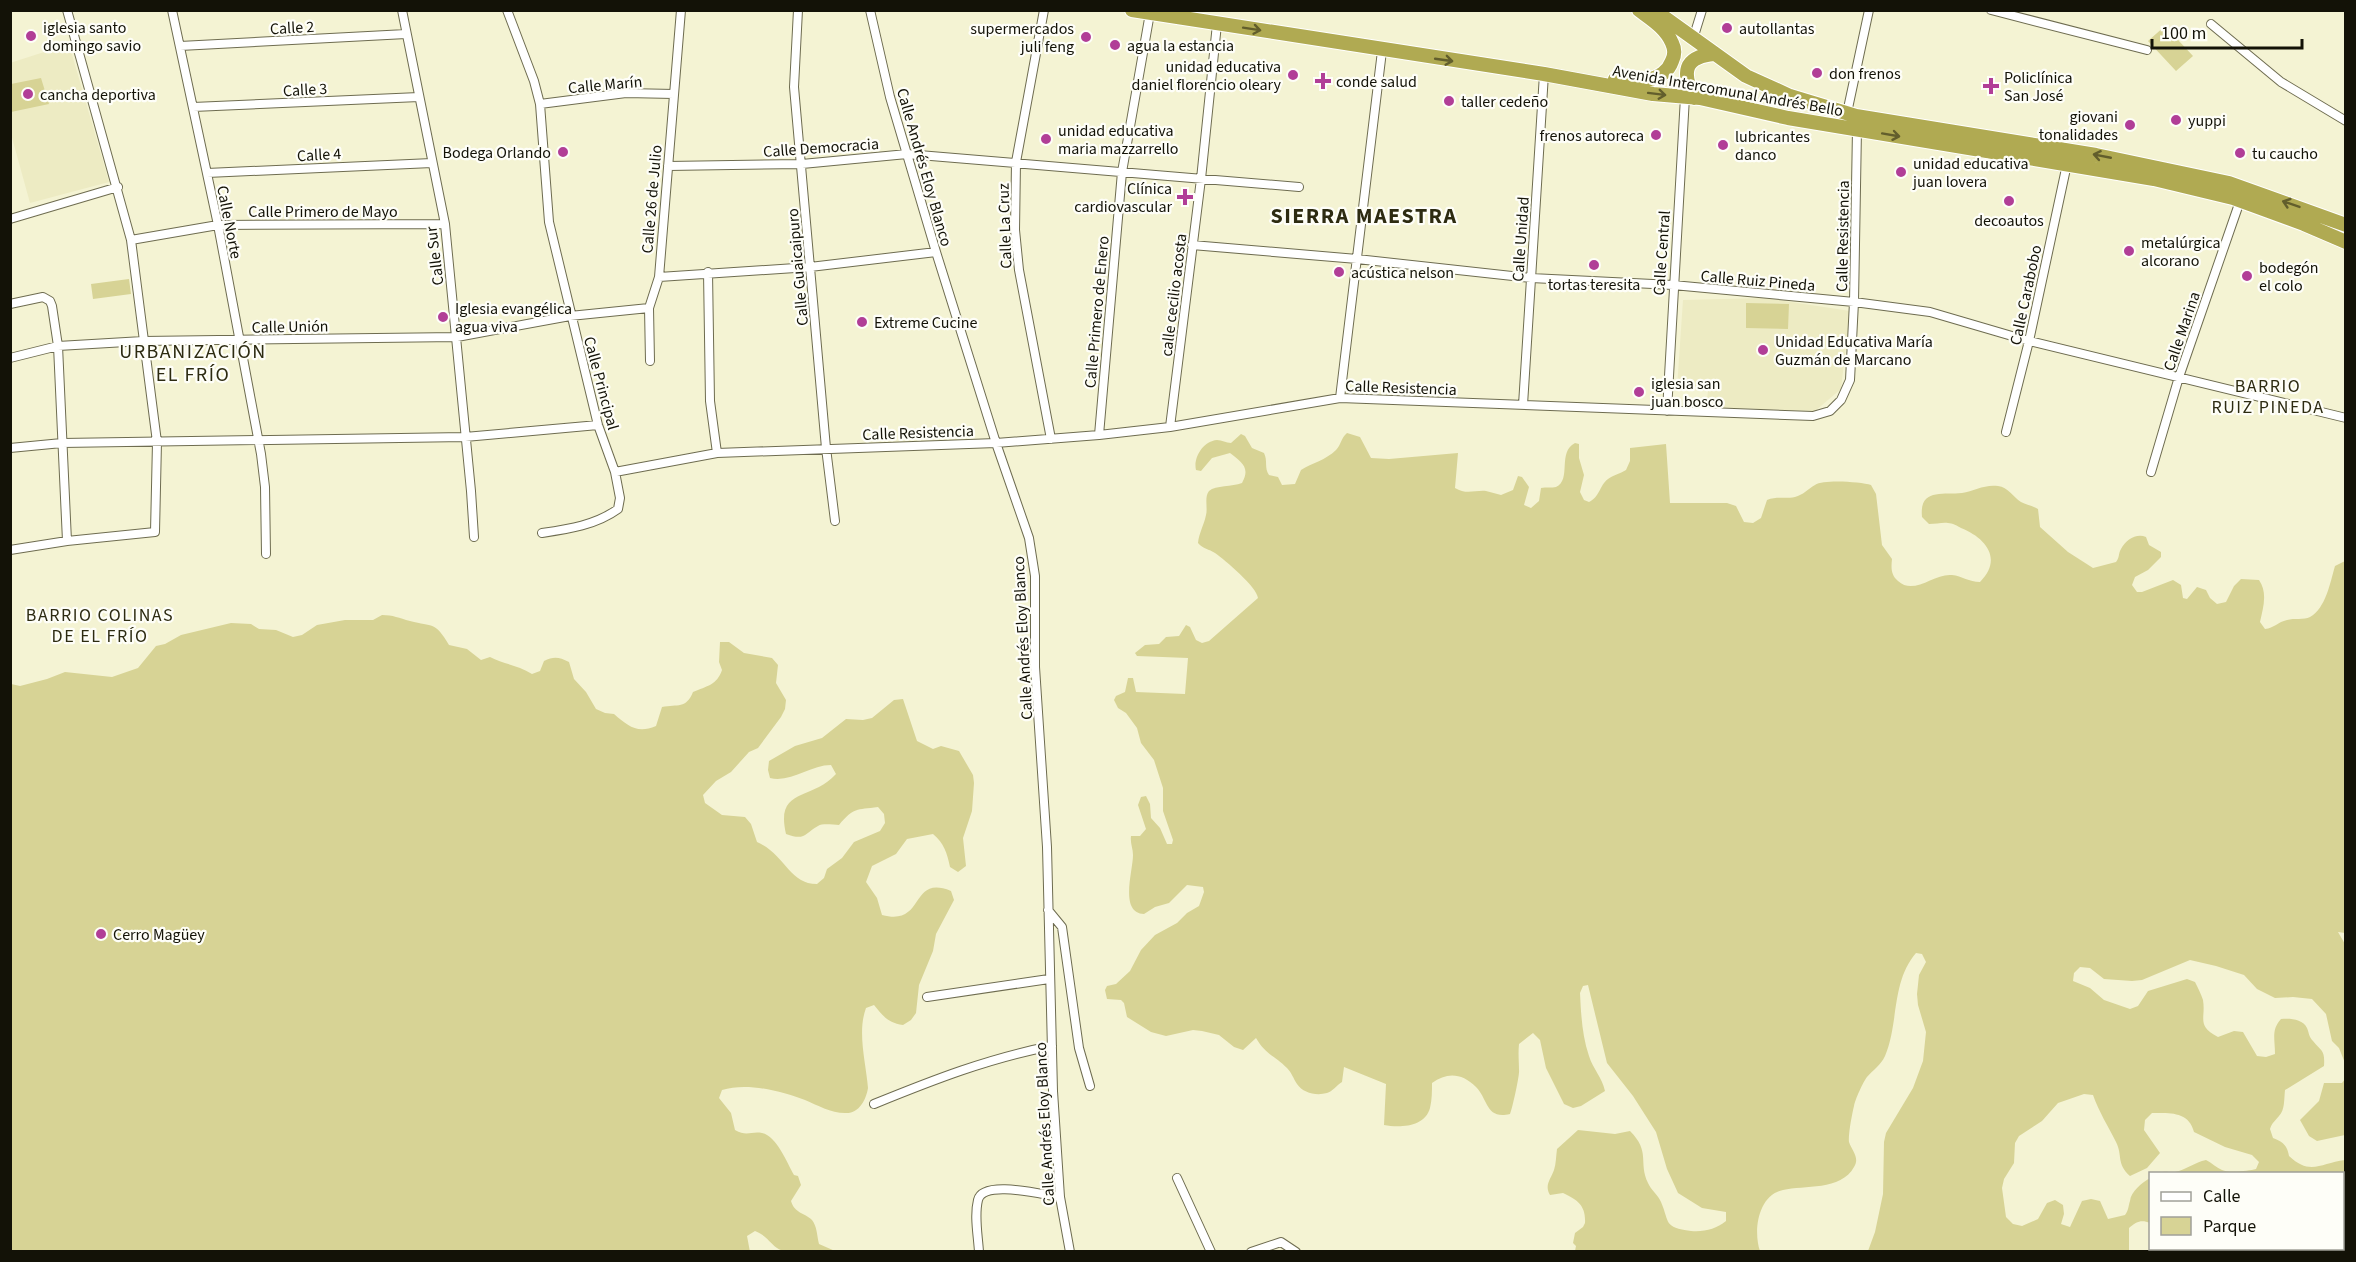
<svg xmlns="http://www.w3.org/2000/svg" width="2356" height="1262" viewBox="0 0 2356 1262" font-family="'Source Sans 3',sans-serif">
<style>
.built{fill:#edebc3}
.green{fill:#d7d395}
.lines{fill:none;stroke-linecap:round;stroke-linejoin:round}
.minor-casing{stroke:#6e6c50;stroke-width:10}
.trunk-casing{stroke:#fff;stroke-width:16}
.minor{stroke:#fff;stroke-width:8}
.trunk{stroke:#b0aa52;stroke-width:14}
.oneway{stroke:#625e2c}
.poi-dot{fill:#b13e97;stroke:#fefef8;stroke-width:2}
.labels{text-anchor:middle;stroke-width:4.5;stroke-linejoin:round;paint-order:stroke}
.poi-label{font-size:16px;fill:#131207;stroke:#fefef8;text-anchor:start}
.street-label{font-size:16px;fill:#131207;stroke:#fefef8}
.neighbourhood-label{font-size:18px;letter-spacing:1.5px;fill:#2d2b11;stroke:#fefef8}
.quarter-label{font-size:20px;letter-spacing:1.5px;fill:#2d2b11;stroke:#fefef8}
.district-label{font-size:22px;font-weight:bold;letter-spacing:1.5px;fill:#2d2b11;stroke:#fefef8}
</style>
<rect width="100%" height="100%" fill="#f4f3d3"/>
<path class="built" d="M69 44 109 182 30 203 11 134 10 63Z
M1765 298 1850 311 1841 389 1815 411 1706 407 1708 391 1677 388 1683 300Z"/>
<path class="green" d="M2165 26 2193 56 2176 71 2148 41Z
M41 78 49 104 11 112V84Z
M129 279 131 294 93 299 91 284Z
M1746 303 1789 304 1788 329 1746 328Z
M1347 433 1360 437 1371 458 1389 459 1458 453 1455 488C1466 495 1475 490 1486 491 1491 492 1496 494 1501 495L1513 490 1518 476 1522 477 1529 487 1524 505 1531 508 1539 501 1541 488C1546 487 1552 488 1556 487 1572 480 1557 452 1575 443L1579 444V458L1584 475 1580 492 1584 500 1589 502C1600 497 1599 486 1608 479 1613 475 1620 474 1626 470L1630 461V448L1666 444 1670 503H1727L1736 506 1744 522 1753 523 1761 518 1767 500C1777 496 1785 499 1795 497 1803 495 1808 489 1815 485 1824 479 1861 482 1871 485L1876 494 1882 545 1892 559C1891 568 1891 575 1898 581 1914 596 1934 573 1952 575 1962 576 1969 582 1980 582 2003 559 1986 538 1961 528 1958 526 1952 523 1948 523 1943 522 1936 524 1929 524L1922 517C1919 488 1943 495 1962 493 1974 491 1985 484 1998 486 2008 487 2013 497 2021 502 2027 505 2033 506 2038 509L2040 527 2068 552 2093 568 2116 562C2120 557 2118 554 2121 549 2126 540 2136 533 2146 537L2149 545 2161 552V557L2148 570 2135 577 2132 585 2137 592H2142L2173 580 2181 585 2183 598 2187 599 2197 587 2206 590 2210 598 2217 604 2226 602 2234 586 2241 579 2259 580C2268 593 2263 608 2260 622L2265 629C2274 628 2278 622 2287 620 2294 618 2304 620 2310 617 2326 608 2330 583 2335 566L2345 561V933L2338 932 2345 944V1063L2339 1048 2332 1041 2326 1014 2312 999 2293 997 2275 998 2257 989 2244 975 2216 966 2190 960 2142 980 2132 981 2104 979 2090 968 2080 967 2074 973 2073 981 2090 988 2104 1000 2130 1009 2138 1006 2148 991 2187 979 2195 982C2198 988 2201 994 2203 1000 2206 1019 2196 1025 2218 1037L2234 1031 2243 1032 2257 1056 2266 1057 2275 1054C2275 1039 2271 1030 2281 1019 2290 1018 2303 1019 2307 1028 2309 1033 2309 1037 2313 1041 2322 1052 2325 1050 2324 1066L2285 1090C2284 1099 2285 1110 2279 1116 2274 1122 2272 1123 2270 1129L2273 1138C2283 1142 2287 1145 2289 1156 2310 1176 2321 1163 2345 1160V1185L2343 1186 2342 1174 2160 1173C2166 1170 2169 1173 2175 1172 2186 1170 2195 1162 2206 1160 2212 1163 2217 1168 2222 1170 2229 1173 2249 1171 2256 1169L2259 1162 2252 1155 2225 1147 2194 1132C2189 1111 2169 1113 2152 1113L2145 1120 2144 1130 2160 1153 2147 1168 2130 1176C2116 1163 2123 1156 2116 1142 2108 1126 2099 1112 2093 1095L2084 1094 2058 1103 2042 1121 2019 1136 2015 1143 2014 1163 2004 1179 2002 1188 2006 1217 2013 1224 2022 1226 2038 1219 2047 1203 2055 1200 2063 1205 2064 1214 2061 1224 2070 1227 2082 1201 2091 1199 2100 1201 2108 1219 2125 1215C2129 1209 2128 1207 2130 1201 2131 1191 2142 1183 2150 1178V1223C2141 1219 2136 1222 2129 1228V1251H1868L1875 1232 1883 1194 1884 1142 1886 1133 1913 1088 1923 1061 1926 1032 1918 1005 1917 994 1919 975 1926 962 1922 954 1916 953C1891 982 1899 1023 1885 1056 1881 1065 1873 1070 1867 1077 1863 1082 1855 1100 1854 1106 1852 1114 1848 1135 1849 1142 1852 1151 1860 1158 1854 1167 1841 1191 1804 1185 1783 1190 1758 1195 1753 1231 1760 1251H1575L1576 1246 1573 1243 1575 1233 1583 1227 1585 1223C1586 1206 1578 1200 1563 1193L1550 1195C1544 1185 1551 1179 1554 1170 1556 1164 1556 1156 1557 1149L1578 1130 1615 1134 1630 1131C1651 1152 1638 1162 1648 1183 1651 1190 1658 1195 1661 1202 1670 1223 1663 1227 1691 1231 1705 1232 1716 1229 1726 1221V1212L1702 1208 1678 1193 1667 1169 1656 1132 1633 1096 1607 1063 1588 985 1583 986 1580 993C1581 1013 1582 1036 1589 1056 1593 1069 1602 1077 1605 1091L1581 1106 1573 1108 1564 1104 1546 1068 1540 1040 1533 1033 1519 1044C1518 1054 1519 1061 1519 1070 1520 1074 1512 1110 1510 1114 1486 1120 1488 1099 1476 1087 1462 1073 1447 1072 1432 1083 1432 1091 1432 1100 1430 1108 1425 1127 1400 1128 1384 1125L1386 1084 1344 1067 1342 1082C1337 1085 1332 1092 1327 1093 1316 1096 1303 1093 1297 1084 1293 1078 1292 1073 1287 1068 1274 1055 1266 1055 1256 1038L1243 1050 1234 1047 1219 1035 1202 1031 1193 1030 1166 1036 1151 1032 1127 1017 1124 1003 1121 1000 1107 999 1105 990 1107 986 1116 984 1130 971 1141 950 1155 935 1177 923 1187 913 1199 906 1204 892 1203 887 1187 885 1169 903 1155 907 1144 914C1119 913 1133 871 1133 855 1133 848 1130 843 1131 836H1140L1146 829 1138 805 1141 797 1146 796 1150 804 1151 818 1160 828 1167 844H1172L1173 840 1163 811V788L1154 760 1141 743 1137 728 1126 713 1118 708 1114 700 1116 696 1125 692 1128 678H1133L1136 692 1185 694 1188 658 1137 656 1135 653 1145 645 1159 644 1166 637 1179 636 1186 625 1190 627 1196 640 1202 643 1209 641 1258 598C1257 587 1225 560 1215 553 1209 549 1203 549 1198 543 1199 533 1204 525 1206 515 1208 508 1204 497 1209 491 1216 485 1232 487 1242 483 1251 467 1241 462 1230 453L1212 458 1201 471 1196 470C1193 458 1203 441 1217 440 1222 440 1226 443 1231 443L1241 434 1245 436 1252 448 1264 453C1268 461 1264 468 1269 475L1278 477 1282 485 1295 484 1301 470C1312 463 1326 460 1336 450 1341 445 1341 438 1347 433Z
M382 615C393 615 399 618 410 621 433 627 435 621 449 645L467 649 481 660 490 657C503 664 518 665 532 674L540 671 544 661C554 656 559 657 569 662L574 679 586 692 596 709 605 713 614 714C628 726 637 734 656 726L662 707C678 704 686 709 693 692 707 686 717 685 722 670L719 662 720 642H729L744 653 772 658 778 665 776 683 786 700 785 709 781 717 758 748 749 752 731 772 716 781 703 795 705 803 722 815 745 817 751 824 757 842C785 854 789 884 817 884L824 878 827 869 842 858 854 842 880 831 885 823 884 814 878 807C856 810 854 807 839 825 833 825 823 823 818 826 804 834 805 841 786 834 775 787 812 801 836 774L831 765C810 765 791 783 770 778L768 770 769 761 795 746 822 738 846 719 863 720 872 718 894 700 903 699 917 741 933 749 941 746 959 751 973 775 974 783 972 811 963 838 966 866 958 872 950 867C947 853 944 843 933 834L907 839 896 854 872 866 866 882 877 898 882 915C926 927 909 874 951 891L954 900 936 934 933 951 919 985 916 1013 911 1020 903 1025C888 1023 883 1016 874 1005L866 1008C857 1032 866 1063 868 1088 866 1100 859 1114 845 1113 831 1113 817 1105 805 1100 781 1091 747 1082 722 1090L719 1098 731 1113 735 1130C747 1137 751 1131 762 1133 777 1136 787 1163 794 1175L798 1176 801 1185 791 1201C795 1214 804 1212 812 1220 817 1226 817 1236 819 1244L835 1251C822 1252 786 1255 777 1248 768 1241 767 1236 755 1231L747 1236 750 1252 11 1251V684L20 686 47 679 65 672 112 677 138 668 156 646 165 644 181 635 231 623 251 624 259 629 276 630 293 637 302 635 317 625 345 620H373Z
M2345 1079V1135L2317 1141 2309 1136 2300 1120 2319 1101 2324 1083H2342Z
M2343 1205 2345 1206V1251L2263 1252 2262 1249 2342 1248Z"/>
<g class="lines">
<g class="minor-casing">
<path id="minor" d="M67 10 131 240 157 442 155 532 67 541
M172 10 218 225 261 454 265 487 266 554
M402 10 445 224 471 491 474 537
M507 10 534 81 540 104 549 222 598 425 615 472 620 498 618 509C596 525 569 529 542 533
M798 10 794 87 826 448 835 521
M870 10 890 97 936 252 996 443 1029 538 1035 576V667L1047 847 1053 1091 1060 1197 1070 1252
M1044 10 1016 162 1015 230 1019 270 1051 439
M1991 10 2147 50
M2211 24 2281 82 2346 121
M1693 39 1702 10
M180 46 406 34
M540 104 626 93 674 94
M193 107 419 97
M1847 113 1869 10
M668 166 802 164 907 154 1299 187
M207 173 432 163
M10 219 118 187
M131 240 218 225 445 224
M1192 245 1357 259 1531 278 1673 285 1854 302 1930 312 2029 341 2346 418
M708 272 710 401 717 453
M659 277 810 267 936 252
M10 304 43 297 50 301 52 306 58 346 67 541 10 550
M649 308 650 361
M10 358 58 346 143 341 457 337 570 316 649 308 659 277 681 10
M1340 398 1382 51
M1523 405 1544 74
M1667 411 1685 97
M1170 427 1201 179 1217 24
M2006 432 2029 341 2067 164
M1099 435 1122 172 1150 13
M10 448 62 443 465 437 598 425
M615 472 717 453 996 443 1099 435 1170 427 1340 398 1813 416 1830 411 1841 400 1850 380 1854 302 1857 129
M2151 472 2179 377 2240 201
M1048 910 1062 927 1079 1048 1090 1086
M927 997 1049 979
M874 1104C933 1080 989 1058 1052 1046
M1177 1178 1211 1252
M979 1252C978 1235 974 1216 978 1200 983 1179 1043 1195 1060 1197
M1251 1252 1281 1242 1296 1252"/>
</g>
<g class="trunk-casing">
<path id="trunk" d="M1132 10 1544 74 1653 94 1700 98 1788 118 2154 179 2233 198 2304 224 2346 242
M1654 10 1746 76 1790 96 1856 116 2096 155 2229 183 2346 225
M1615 79C1635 83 1664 83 1672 61 1675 55 1675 49 1672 43 1666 28 1651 19 1639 10
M1694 98C1682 73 1683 57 1714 54"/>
</g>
<use href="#minor" class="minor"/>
<use href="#trunk" class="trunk"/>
</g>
<defs><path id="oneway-shaft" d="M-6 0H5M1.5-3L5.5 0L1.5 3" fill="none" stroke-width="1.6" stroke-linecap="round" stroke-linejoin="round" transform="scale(1.5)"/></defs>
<g class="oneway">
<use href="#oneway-shaft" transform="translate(1252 29) rotate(9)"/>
<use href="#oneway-shaft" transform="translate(1444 60) rotate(8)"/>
<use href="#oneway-shaft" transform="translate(1657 94) rotate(7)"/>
<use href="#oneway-shaft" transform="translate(1891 135) rotate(10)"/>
<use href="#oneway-shaft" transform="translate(2102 156) rotate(-169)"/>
<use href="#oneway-shaft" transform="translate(2291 204) rotate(-161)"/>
</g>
<g class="poi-dot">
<circle cx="1727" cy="28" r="6"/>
<circle cx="31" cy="36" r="6"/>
<circle cx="1086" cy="37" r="6"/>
<circle cx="1115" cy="45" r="6"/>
<circle cx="1817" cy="73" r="6"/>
<circle cx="1293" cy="75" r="6"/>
<path d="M1320 72h6v6h6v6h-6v6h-6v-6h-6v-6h6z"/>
<path d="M1988 77h6v6h6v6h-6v6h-6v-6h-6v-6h6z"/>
<circle cx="28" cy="94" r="6"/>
<circle cx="1449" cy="101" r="6"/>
<circle cx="2176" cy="120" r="6"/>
<circle cx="2130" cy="125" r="6"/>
<circle cx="1656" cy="135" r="6"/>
<circle cx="1046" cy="139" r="6"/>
<circle cx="1723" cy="145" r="6"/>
<circle cx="563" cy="152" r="6"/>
<circle cx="2240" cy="153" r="6"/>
<circle cx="1901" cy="172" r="6"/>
<path d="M1182 188h6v6h6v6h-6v6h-6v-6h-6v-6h6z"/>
<circle cx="2009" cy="201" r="6"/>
<circle cx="2129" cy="251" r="6"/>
<circle cx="1594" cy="265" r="6"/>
<circle cx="1339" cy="272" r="6"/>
<circle cx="2247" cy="276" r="6"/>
<circle cx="443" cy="317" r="6"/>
<circle cx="862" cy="322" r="6"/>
<circle cx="1763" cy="350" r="6"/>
<circle cx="1639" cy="392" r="6"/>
<circle cx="101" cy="934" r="6"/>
</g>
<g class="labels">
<g class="poi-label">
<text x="43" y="33">iglesia santo<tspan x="43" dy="18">domingo savio</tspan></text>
<text x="1074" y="34" text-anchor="end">supermercados<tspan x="1074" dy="18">juli feng</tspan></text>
<text x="1739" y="34">autollantas</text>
<text x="1127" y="51">agua la estancia</text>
<text x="1281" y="72" text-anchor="end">unidad educativa<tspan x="1281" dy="18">daniel florencio oleary</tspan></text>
<text x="1829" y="79">don frenos</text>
<text x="2004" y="83">Policlínica<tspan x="2004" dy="18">San José</tspan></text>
<text x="1336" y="87">conde salud</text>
<text x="40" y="100">cancha deportiva</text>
<text x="1461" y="107">taller cedeño</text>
<text x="2118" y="122" text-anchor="end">giovani<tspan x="2118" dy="18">tonalidades</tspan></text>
<text x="2188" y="126">yuppi</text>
<text x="1058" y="136">unidad educativa<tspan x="1058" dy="18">maria mazzarrello</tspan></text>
<text x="1644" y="141" text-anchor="end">frenos autoreca</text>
<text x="1735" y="142">lubricantes<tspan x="1735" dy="18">danco</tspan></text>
<text x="551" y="158" text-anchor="end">Bodega Orlando</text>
<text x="2252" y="159">tu caucho</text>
<text x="1913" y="169">unidad educativa<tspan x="1913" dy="18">juan lovera</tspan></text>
<text x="1172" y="194" text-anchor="end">Clínica<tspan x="1172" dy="18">cardiovascular</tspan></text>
<text x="2009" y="226" text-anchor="middle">decoautos</text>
<text x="2141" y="248">metalúrgica<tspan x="2141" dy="18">alcorano</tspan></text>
<text x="2259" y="273">bodegón<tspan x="2259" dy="18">el colo</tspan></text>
<text x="1351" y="278">acústica nelson</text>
<text x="1594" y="290" text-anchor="middle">tortas teresita</text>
<text x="455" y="314">Iglesia evangélica<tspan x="455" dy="18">agua viva</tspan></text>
<text x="874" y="328">Extreme Cucine</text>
<text x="1775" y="347">Unidad Educativa María<tspan x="1775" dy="18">Guzmán de Marcano</tspan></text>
<text x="1651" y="389">iglesia san<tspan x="1651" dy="18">juan bosco</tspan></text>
<text x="113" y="940">Cerro Magüey</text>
</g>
<g class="street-label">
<text transform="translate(292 27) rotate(-3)" y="6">Calle 2</text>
<text transform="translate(605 84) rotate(-5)" y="6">Calle Marín</text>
<text transform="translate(305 89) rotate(-3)" y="6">Calle 3</text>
<text transform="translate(1728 90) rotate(10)" y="6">Avenida Intercomunal Andrés Bello</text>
<text transform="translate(821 147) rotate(-4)" y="6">Calle Democracia</text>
<text transform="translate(319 154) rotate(-3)" y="6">Calle 4</text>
<text transform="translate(925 167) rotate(74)" y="6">Calle Andrés Eloy Blanco</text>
<text transform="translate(651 199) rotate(-85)" y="6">Calle 26 de Julio</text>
<text x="323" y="217">Calle Primero de Mayo</text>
<text transform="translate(230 222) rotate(79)" y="6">Calle Norte</text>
<text transform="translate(1004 226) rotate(-92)" y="6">Calle La Cruz</text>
<text transform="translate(1842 236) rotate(-89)" y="6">Calle Resistencia</text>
<text transform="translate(1520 239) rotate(-86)" y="6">Calle Unidad</text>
<text transform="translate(1661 253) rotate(-86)" y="6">Calle Central</text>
<text transform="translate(434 256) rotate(-97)" y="6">Calle Sur</text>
<text transform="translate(797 267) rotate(-95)" y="6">Calle Guaicaipuro</text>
<text transform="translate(1758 280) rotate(5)" y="6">Calle Ruiz Pineda</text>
<text transform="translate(1173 295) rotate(-83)" y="6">calle cecilio acosta</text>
<text transform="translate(2025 295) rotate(-78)" y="6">Calle Carabobo</text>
<text transform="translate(1096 312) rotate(-85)" y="6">Calle Primero de Enero</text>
<text transform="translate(290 326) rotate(-1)" y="6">Calle Unión</text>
<text transform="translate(2181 331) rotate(-71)" y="6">Calle Marina</text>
<text transform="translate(602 383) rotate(75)" y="6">Calle Principal</text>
<text transform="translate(1401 387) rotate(2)" y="6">Calle Resistencia</text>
<text transform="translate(918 432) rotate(-2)" y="6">Calle Resistencia</text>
<text transform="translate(1022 638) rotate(-93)" y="6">Calle Andrés Eloy Blanco</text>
<text transform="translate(1044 1124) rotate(-93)" y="6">Calle Andrés Eloy Blanco</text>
</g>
<g class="neighbourhood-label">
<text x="2268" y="392">BARRIO<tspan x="2268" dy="21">RUIZ PINEDA</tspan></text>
<text x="100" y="621">BARRIO COLINAS<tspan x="100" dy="21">DE EL FRÍO</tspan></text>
</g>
<g class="quarter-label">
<text x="193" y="358">URBANIZACIÓN<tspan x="193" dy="23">EL FRÍO</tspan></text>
</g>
<g class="district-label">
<text x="1364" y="223">SIERRA MAESTRA</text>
</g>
</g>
<rect width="2356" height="1262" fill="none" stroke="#131207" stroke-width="24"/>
<rect x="2149" y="1172" width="195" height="78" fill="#fefef8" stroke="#a0a098" stroke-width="1.5"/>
<rect x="2161" y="1192" width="30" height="9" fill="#ffffff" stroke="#a0a098" stroke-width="1.5"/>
<text x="2203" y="1202" font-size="18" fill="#131207">Calle</text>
<rect x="2161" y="1217" width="30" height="18" fill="#d7d395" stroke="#a0a098" stroke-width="1.5"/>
<text x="2203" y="1232" font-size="18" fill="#131207">Parque</text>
<path d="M2152 39v9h150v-9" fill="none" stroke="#131207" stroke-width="3"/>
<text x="2161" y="39" font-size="18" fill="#131207" stroke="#fefef8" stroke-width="4.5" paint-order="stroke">100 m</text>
</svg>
